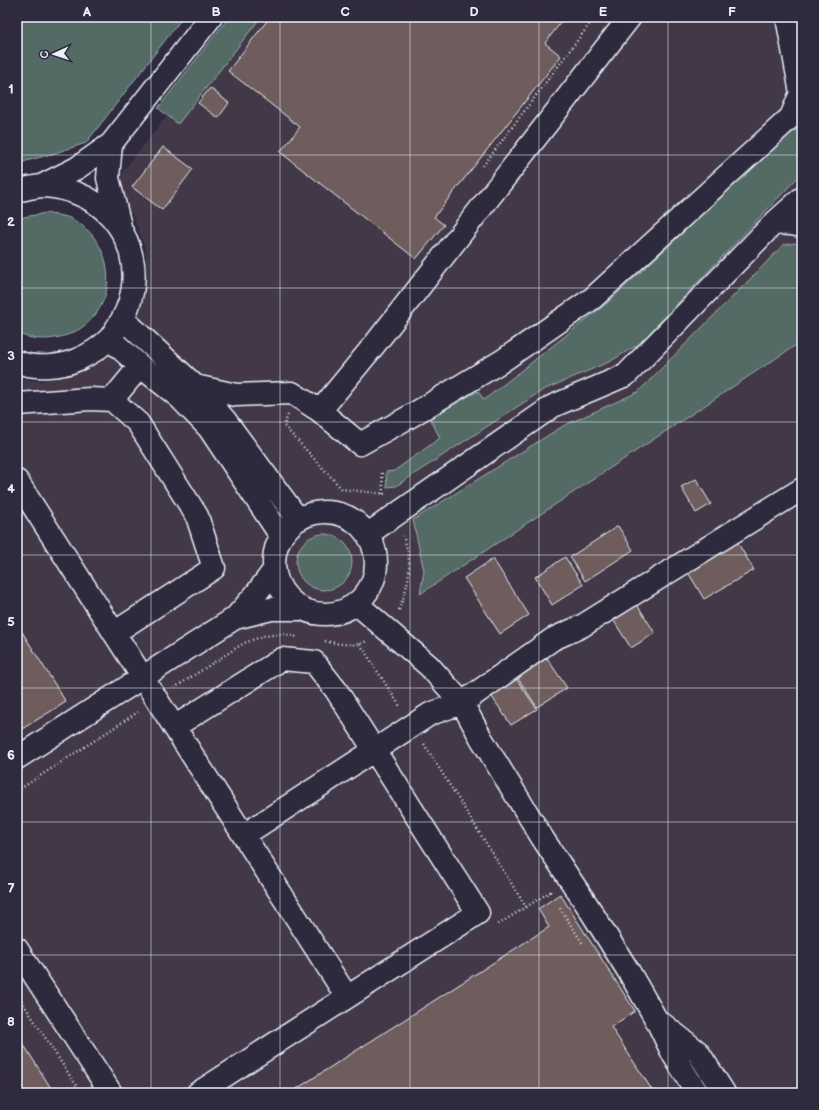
<svg xmlns="http://www.w3.org/2000/svg" width="819" height="1110" viewBox="0 0 819 1110" font-family="'Balsamiq Sans',sans-serif">
<style>
.built{fill:#423946}
.green{fill:#536a65;stroke:#9eaeae}
.building{fill:#6e5d5c;stroke:#e8f1f8}
.lines{fill:none;stroke-linecap:round;stroke-linejoin:round}
.minor-casing{stroke:#e8f1f8;stroke-width:25}
.path{stroke:#e8f1f8;stroke-width:2.5;stroke-dasharray:1 3;stroke-linecap:butt}
.minor{stroke:#2f2a3d;stroke-width:22}
.grid{fill:none;stroke:#e8f1f8;stroke-width:1;stroke-opacity:0.55}
.neatline{fill:none;stroke:#e8f1f8;stroke-width:1.5}
.grid-label{font-size:13px;text-anchor:middle;font-weight:bold;fill:#e8f1f8}
</style>
<rect width="100%" height="100%" fill="#2f2a3d"/>
<filter id="ink" filterUnits="userSpaceOnUse"><feTurbulence type="fractalNoise" baseFrequency=".025" numOctaves="2"/><feDisplacementMap in="SourceGraphic" scale="8" xChannelSelector="R" yChannelSelector="G"/><feConvolveMatrix kernelMatrix="1 2 1 2 8 2 1 2 1" color-interpolation-filters="sRGB"/></filter>
<g filter="url(#ink)">
<path class="built" d="M246 17H802V1093H17V378L41 381 81 371 110 352 132 325 146 287V251L133 215 111 186Z"/>
<path class="green" d="M17 17H183L86 143 52 154 26 161 17 165Z
M229 17H261L178 124 158 108Z
M802 121V173L639 344 611 361 543 390 396 486 387 487 386 472 394 471 440 438 430 418 478 391 484 400 607 303 798 126Z
M46 213C52 215 60 215 67 217 73 219 81 224 85 228 94 235 100 246 104 256 117 293 95 332 55 338 43 340 28 339 17 333V221L24 217Z
M796 243 802 247V341L420 594 424 571 413 520 563 426 638 392 763 266 783 245Z
M296 562a28 28 0 1 1 56 0a28 28 0 1 1-56 0Z"/>
<path class="building" d="M270 17H565L545 43 561 56 434 217 444 225 416 259 280 152 300 127 228 71Z
M210 88 229 103 218 118 198 103Z
M163 147 193 169 162 210 132 187Z
M696 479 711 504 696 513 681 487Z
M618 526 633 550 585 581 570 557Z
M736 540 754 570 704 599 686 569Z
M565 557 583 585 552 605 535 577Z
M493 559 529 615 500 634 464 578Z
M636 603 655 633 631 648 612 618Z
M17 624 66 702 17 732Z
M547 658 567 688 537 707 517 677Z
M515 677 537 709 511 725 490 694Z
M560 894 635 1011 611 1027 654 1093H290L549 927 538 909Z
M17 1034 54 1093H17Z"/>
<g class="lines">
<g class="minor-casing">
<path id="minor" d="M111 144 108 178 120 226
M41 186 77 168 111 144 211 17
M17 191C24 189 33 187 41 186 53 186 65 189 76 193 132 214 151 281 116 329 114 332 112 336 109 339 101 347 90 354 79 359 61 367 36 369 17 362
M774 223 791 224 802 226
M123 319 195 386 225 420 298 519
M110 339 140 366 180 398 209 428 281 536
M195 386 236 395 292 393 320 411 375 344 630 17
M112 400 140 366
M17 404 90 399 112 400 138 423 197 516 214 568 114 633
M320 411 360 444 409 417 502 361 593 298 791 117 801 93 787 17
M17 481 347 997
M274 563a51 51 0 1 1 102 0a51 51 0 1 1-102 0Z
M368 534 553 406 626 375 774 223 802 198
M357 604 429 666 462 703 481 738 543 839 587 905 629 972 656 1019 673 1054 697 1093
M235 618 271 609H303
M174 727 282 659 314 662 336 690 478 913 198 1093
M17 758 235 618 256 594 274 570
M244 835 430 714 462 703 553 639 582 626 802 489
M17 949 111 1093
M661 1023 698 1052 724 1093"/>
</g>
<path class="path" d="M483 166 595 17
M288 415 284 426 342 489 385 494
M382 473 383 494
M399 610C409 583 414 564 403 536
M325 641C339 644 354 647 367 641
M360 644 401 708
M174 688 244 643 264 636 283 634 298 637
M424 744 526 907 497 925
M17 791 138 712
M526 907 550 892 551 894
M560 908 583 944
M17 994 81 1093"/>
<use href="#minor" class="minor"/>
</g>
</g>
<path class="grid" d="M151 17V1093M280 17V1093M410 17V1093M539 17V1093M668 17V1093M17 155H802M17 288H802M17 422H802M17 555H802M17 688H802M17 822H802M17 955H802"/>
<rect width="819" height="1110" fill="none" stroke="#2f2a3d" stroke-width="44"/>
<g transform="translate(54 54) rotate(267)" stroke="#2f2a3d" stroke-width="3" paint-order="stroke">
<path d="M0-3L7 15L0 10L-7 15Z" fill="#e8f1f8"/>
<text y="-6" font-size="11" font-weight="bold" text-anchor="middle" fill="#e8f1f8">С</text>
</g>
<rect x="22" y="22" width="775" height="1066" class="neatline"/>
<g class="grid-label">
<text x="87" y="16">A</text>
<text x="216" y="16">B</text>
<text x="345" y="16">C</text>
<text x="474" y="16">D</text>
<text x="603" y="16">E</text>
<text x="732" y="16">F</text>
<text x="11" y="93">1</text>
<text x="11" y="226">2</text>
<text x="11" y="360">3</text>
<text x="11" y="493">4</text>
<text x="11" y="626">5</text>
<text x="11" y="759">6</text>
<text x="11" y="893">7</text>
<text x="11" y="1026">8</text>
</g>
</svg>
